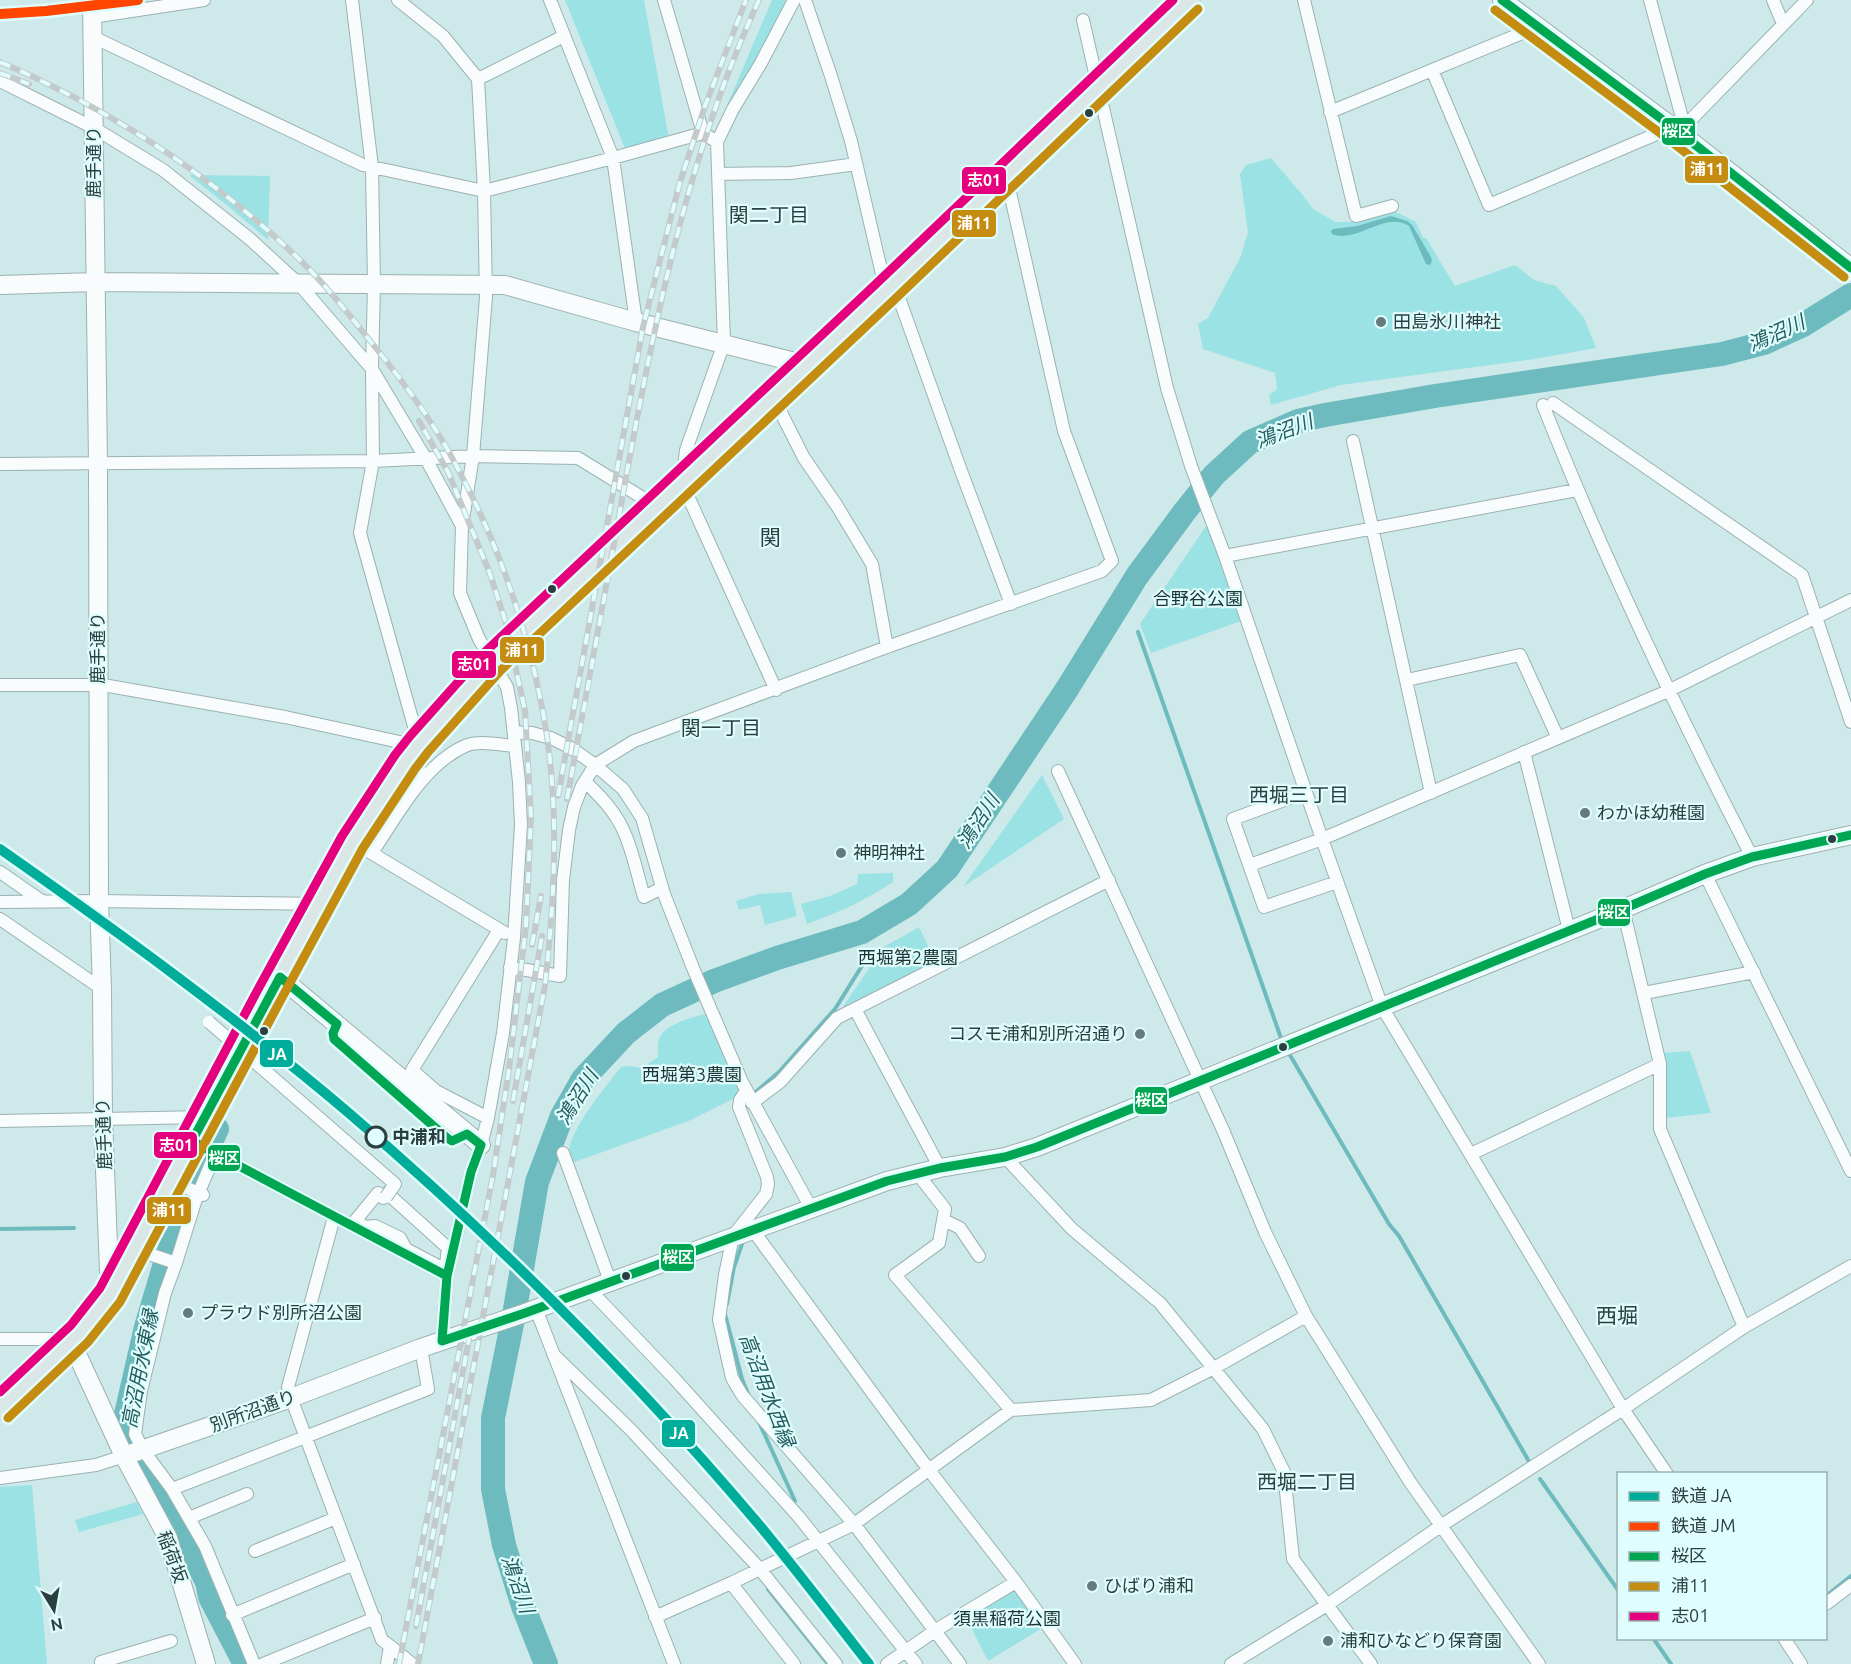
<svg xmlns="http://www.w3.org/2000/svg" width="1851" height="1664" viewBox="0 0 1851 1664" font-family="Ubuntu,'Noto Sans JP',sans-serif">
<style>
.green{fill:#9be2e5}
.water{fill:#6dbbbe}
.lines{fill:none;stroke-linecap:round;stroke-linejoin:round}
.stream{stroke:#6dbbbe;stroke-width:4}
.river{stroke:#6dbbbe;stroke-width:24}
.street-casing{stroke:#9cb1b2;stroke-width:14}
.secondary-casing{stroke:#9cb1b2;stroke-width:20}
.primary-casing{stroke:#b8c6c7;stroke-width:21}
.street{stroke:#f8fcfc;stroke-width:12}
.secondary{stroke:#f8fcfc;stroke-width:18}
.primary{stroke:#dbe6e6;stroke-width:20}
.rail-casing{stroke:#c3cacb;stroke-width:6}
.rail{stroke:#e0fdfd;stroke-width:4;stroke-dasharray:11;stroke-linecap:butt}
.street-bridge-casing{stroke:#9cb1b2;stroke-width:14;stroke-linecap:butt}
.street-bridge{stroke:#f8fcfc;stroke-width:12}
.bus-1-casing{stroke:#e0fdfd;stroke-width:14}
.bus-2-casing{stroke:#e0fdfd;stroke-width:14}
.bus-3-casing{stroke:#e0fdfd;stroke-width:14}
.bus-1{stroke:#00a651;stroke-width:9}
.bus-2{stroke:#c48c10;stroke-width:9}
.bus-3{stroke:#e5007d;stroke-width:9}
.rail-1-casing{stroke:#e0fdfd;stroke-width:15}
.rail-2-casing{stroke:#e0fdfd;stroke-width:15}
.rail-1{stroke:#00ac9a;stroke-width:10}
.rail-2{stroke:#ff4500;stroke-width:10}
.bus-dot{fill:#2b3f40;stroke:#e0fdfd;stroke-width:2}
.poi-dot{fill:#647a7c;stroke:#e0fdfd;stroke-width:2}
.stop-dot{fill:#e0fdfd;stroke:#2b3f40;stroke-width:3}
.labels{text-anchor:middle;stroke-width:4.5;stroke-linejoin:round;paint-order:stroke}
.street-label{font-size:18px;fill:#2b3f40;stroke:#e0fdfd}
.poi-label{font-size:18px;fill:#2b3f40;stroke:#e0fdfd;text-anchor:start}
.park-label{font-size:18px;fill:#1d3435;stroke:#e0fdfd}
.stop-label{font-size:18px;font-weight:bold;fill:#2b3f40;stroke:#e0fdfd;text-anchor:start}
.neighbourhood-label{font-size:20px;fill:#2b3f40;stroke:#e0fdfd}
.water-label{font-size:20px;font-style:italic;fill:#255d5f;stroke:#e0fdfd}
.quarter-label{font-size:21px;fill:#2b3f40;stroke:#e0fdfd}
.line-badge{stroke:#e0fdfd;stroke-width:2}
.badge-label{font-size:16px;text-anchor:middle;font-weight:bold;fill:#fff}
</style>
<rect width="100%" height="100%" fill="#cee9ea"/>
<path class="green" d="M565 0H644L669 139 626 151Z
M772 0H791L732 104 728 103Z
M1271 158 1301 193 1314 210 1336 222H1351L1392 210 1416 222 1423 238H1426L1455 286 1515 265 1534 280 1556 286 1584 318 1596 348 1535 359 1341 385 1271 405 1269 395 1277 389 1275 373 1203 349 1198 324 1208 318 1241 256 1248 232 1240 174 1246 165Z
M189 175 270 176 268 240 234 211Z
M1208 523 1241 621 1151 653 1140 624Z
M1042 775 1064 819 963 887Z
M893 873V882C866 900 838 913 807 924L801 904 830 896 857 884 858 874Z
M791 892 797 916 765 925 760 905 739 910 736 901 759 894Z
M919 927 936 962 838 1014 874 961 868 956Z
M709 1013 741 1090 735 1098 691 1120 572 1163C570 1159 568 1153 569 1149 573 1126 606 1086 621 1067L630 1066 642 1068 658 1057C658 1051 657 1042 660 1037 666 1024 696 1016 709 1013Z
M1690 1051 1711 1113 1665 1118 1663 1053Z
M32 1485 47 1664H0V1487Z
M137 1502 143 1514 79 1532 75 1520Z
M1016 1582 1044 1627 988 1661 966 1617Z"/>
<path class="water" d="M1391 216 1407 221 1412 225 1431 257 1432 261 1430 265 1426 264 1409 226C1385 210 1357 244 1332 234L1331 231 1333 229 1357 226Z"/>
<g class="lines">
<path class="stream" d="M1117 608 1120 620
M1138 632 1282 1041
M1287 1050 1389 1224 1399 1236 1531 1465
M751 1096 779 1072 835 1009 865 961
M0 1229 74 1228
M727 1304 734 1267 743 1241
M725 1314 742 1379 749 1396
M758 1420 795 1501
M1540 1479 1618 1590
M768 1589 828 1664
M1826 1596 1851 1576
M1653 1638 1671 1664"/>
<path class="river" d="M217 1129 185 1197 146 1327 124 1423 125 1435 144 1473 191 1549 207 1582 210 1597 245 1664
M546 1664 523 1606 504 1545 493 1489V1418L515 1309 537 1182 562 1116 583 1079 626 1033 662 1005 714 981 777 958 862 932 909 904 947 869 1067 689 1137 576 1185 511 1214 475 1250 442 1298 421 1325 415 1435 396 1722 354 1764 343 1803 325 1851 295"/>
<g class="street-casing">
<path id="street" d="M352 0 372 167 374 284 372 369 373 461 360 533 419 744
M398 0 443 36 478 79 484 191 486 297 473 456 462 526
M550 0 613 158 636 322
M664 0 703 133 717 142 724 343 686 450 682 483 776 690
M805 0 831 76 851 141 886 291
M1304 0 1356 216 1392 206
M1650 0 1684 125
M1773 0 1783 24
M92 17 204 0
M1083 20 1167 388 1191 466 1225 556 1322 839 1382 1007 1623 1409 1667 1474
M93 37 363 165 484 191 613 158 703 133
M1432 70 1489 205 1673 127
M478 79 564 36
M0 81 94 128 163 170 250 239 299 284 372 369 426 459 462 526 460 593 479 639 507 687 511 708 519 782 521 825 514 938 503 1033 488 1118 481 1145 471 1172 447 1276 442 1341
M1330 112 1537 27
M1679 132 1807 0
M717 142 733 109 761 63 794 0
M718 174 791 173 856 164
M894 284 960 468 1011 604
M773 397 804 458 837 506 872 564 887 647
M1553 403 1802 575 1851 722
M1543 405C1604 559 1676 709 1752 857
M1353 441 1431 793
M0 464 373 461 473 456 578 458 656 506
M1225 556 1577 490
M1407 680 1520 655 1558 738
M0 685H103L285 717 418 746
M514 732 532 733 551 738 571 748 595 765 623 789 642 818 664 894 693 968 742 1082 811 1208
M1524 752 1569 930
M405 762 425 776
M1058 771 1223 1130 1265 1232 1306 1316 1410 1482 1539 1664
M585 781C596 793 608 803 616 817 630 837 637 874 644 897L662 888
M1306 792 1233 819 1264 907 1337 882
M353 842 505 933
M372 853C396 817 424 764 465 746 479 740 500 745 515 746
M1250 865 1322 839 1668 691 1851 600
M0 872 43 902
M1705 874 1851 1171
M0 902 99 901 320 904
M1623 909 1660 1064V1129L1744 1327
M0 919 102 989
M510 967 560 976 563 880 569 830 574 807 582 786 595 765 634 741 887 647 1102 571 1112 561 1064 431 1006 175
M1644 993 1754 972
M855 1009 940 1168
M746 1091 740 1100 739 1107 767 1177 768 1184 766 1194 733 1236 725 1275 719 1320 732 1378 742 1395 854 1524 960 1664
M752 1103 780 1082 837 1018 1109 880
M488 1118 436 1091 412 1070 499 930
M0 1121 204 1117
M192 1141 447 1276
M563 1153 610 1281
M215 1154 196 1199 176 1263 165 1293 141 1391 135 1434 143 1450 172 1489 205 1546 254 1664
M1471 1154 1660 1064
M1005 1157 1072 1229 1160 1303 1263 1429 1284 1472 1293 1559 1371 1664
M917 1173 945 1209 939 1243 895 1275 1011 1410 1151 1400 1214 1368 1306 1316
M171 1181 203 1195
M378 1193 383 1198 387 1193 448 1248 446 1265 440 1267 406 1249 400 1238 375 1226 365 1227 355 1221Z
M334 1217 288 1387 291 1398 382 1640 390 1646 387 1664
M944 1220 960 1228 979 1256
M752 1229 929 1470 1016 1582 1075 1664
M134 1249 176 1263
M589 1289 673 1377 799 1517 916 1664
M536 1309 674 1664
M0 1339H59L64 1340 70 1343
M553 1354 631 1430 759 1568 836 1664
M0 1478 96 1465 124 1456
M172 1489 428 1389 421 1348
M189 1518 247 1494
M255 1551 336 1518
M731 1583 854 1524 1011 1410
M1826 1604 1851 1585
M232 1615 354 1564
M655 1617 731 1583 794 1664
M1784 1638 1801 1664
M390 1646 412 1664
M101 1664V1662L171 1641
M263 1664 375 1618
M887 1664 936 1630 1016 1582
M1231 1664 1327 1605 1442 1525 1623 1409 1744 1327 1851 1266"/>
</g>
<g class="secondary-casing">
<path id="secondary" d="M92 0 98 464 99 901 102 989 103 1120 110 1295
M1502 0 1679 132 1851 268
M0 285 95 282 505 285 636 322 807 365
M280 977 481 1145
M70 1343 76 1352 124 1456 168 1538 206 1664
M124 1456 291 1398 421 1348 525 1313 887 1181 940 1168 1005 1157 1037 1147 1623 909 1705 874 1752 857 1851 835"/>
</g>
<g class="primary-casing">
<path id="primary" d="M0 1409 80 1333 110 1295 267 999 353 842 405 762 419 744 492 662 886 291 1190 0"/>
</g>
<use href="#street" class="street"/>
<use href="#secondary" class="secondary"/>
<use href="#primary" class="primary"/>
<g class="rail-casing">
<path id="rail" d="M0 62C110 109 212 176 299 259 327 286 351 317 375 347 405 384 435 424 457 467 498 543 527 627 543 712 560 803 555 894 545 985L418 1664
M0 73 29 84
M558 796 643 327 680 182 705 106 746 0
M567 799C587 693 606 588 625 483 655 318 688 153 759 0
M532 945 541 896
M513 1101 542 936
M416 1626 471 1328
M399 1664 493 1175 509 1069 526 926 531 817 525 711 506 623 489 571 448 472 419 421"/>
</g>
<use href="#rail" class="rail"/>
<g class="street-bridge-casing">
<path id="street-bridge" d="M209 1022 395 1184 386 1197"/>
</g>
<use href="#street-bridge" class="street-bridge"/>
<g class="bus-1-casing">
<path id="bus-1" d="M1502 0 1679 132 1851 268
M280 977 337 1024 333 1033 334 1039 447 1138 452 1141 467 1134 481 1145 471 1172 447 1276 192 1141Z
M442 1341 525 1313 887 1181 940 1168 1005 1157 1037 1147 1623 909 1705 874 1752 857 1851 835
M442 1341 447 1276"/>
</g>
<g class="bus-2-casing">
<path id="bus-2" d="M1495 10 1672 142 1844 277
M8 1418 88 1342 120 1302 278 1005 363 848 415 769 428 752 501 670 894 300 1198 9"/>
</g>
<g class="bus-3-casing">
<path id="bus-3" d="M0 1392 71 1325 100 1288 256 993 342 836 395 755 410 736 484 653 878 282 1173 0"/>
</g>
<use href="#bus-1" class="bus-1"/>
<use href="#bus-2" class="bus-2"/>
<use href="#bus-3" class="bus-3"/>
<g class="rail-1-casing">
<path id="rail-1" d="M0 849C120 933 238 1019 350 1114 497 1240 636 1379 761 1527 798 1572 833 1618 869 1664"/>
</g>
<g class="rail-2-casing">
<path id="rail-2" d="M0 14 46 11 138 0"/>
</g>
<use href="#rail-1" class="rail-1"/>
<use href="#rail-2" class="rail-2"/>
</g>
<g class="bus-dot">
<circle cx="1089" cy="113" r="5"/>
<circle cx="552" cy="589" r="5"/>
<circle cx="1832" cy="839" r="5"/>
<circle cx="264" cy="1031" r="5"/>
<circle cx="1283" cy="1047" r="5"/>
<circle cx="626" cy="1276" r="5"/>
</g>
<g class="poi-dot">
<circle cx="1381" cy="322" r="6"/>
<circle cx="1585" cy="813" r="6"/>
<circle cx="841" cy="853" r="6"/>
<circle cx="1140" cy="1034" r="6"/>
<circle cx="188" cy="1313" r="6"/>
<circle cx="1092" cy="1586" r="6"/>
<circle cx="1328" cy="1641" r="6"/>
</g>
<circle class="stop-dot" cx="376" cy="1137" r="10"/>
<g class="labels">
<g class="street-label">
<text transform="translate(94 162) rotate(-90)" y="6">鹿手通り</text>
<text transform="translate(98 648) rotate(-90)" y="6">鹿手通り</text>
<text transform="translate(104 1134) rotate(-92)" y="6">鹿手通り</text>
<text transform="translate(253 1411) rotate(-20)" y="6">別所沼通り</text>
<text transform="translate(172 1557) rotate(70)" y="6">稲荷坂</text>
</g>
<g class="poi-label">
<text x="1393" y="328">田島氷川神社</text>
<text x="1597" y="819">わかほ幼稚園</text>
<text x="853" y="859">神明神社</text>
<text x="1128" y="1040" text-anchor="end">コスモ浦和別所沼通り</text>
<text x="200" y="1319">プラウド別所沼公園</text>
<text x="1104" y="1592">ひばり浦和</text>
<text x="1340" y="1647">浦和ひなどり保育園</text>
</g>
<g class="park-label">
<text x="1198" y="605">合野谷公園</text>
<text x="908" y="964">西堀第2農園</text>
<text x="692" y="1081">西堀第3農園</text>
<text x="1007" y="1625">須黒稲荷公園</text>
</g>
<g class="stop-label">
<text x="392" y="1143">中浦和</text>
</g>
<g class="neighbourhood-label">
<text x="769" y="222">関二丁目</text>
<text x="721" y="735">関一丁目</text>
<text x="1299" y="802">西堀三丁目</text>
<text x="1307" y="1489">西堀二丁目</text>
</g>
<g class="water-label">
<text transform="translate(1776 333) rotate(-24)" y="7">鴻沼川</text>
<text transform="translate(1284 431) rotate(-21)" y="7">鴻沼川</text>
<text transform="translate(978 821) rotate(-57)" y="7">鴻沼川</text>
<text transform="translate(577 1097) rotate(-58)" y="7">鴻沼川</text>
<text transform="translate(140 1369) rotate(-79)" y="7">高沼用水東縁</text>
<text transform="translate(767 1390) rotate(69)" y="7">高沼用水西縁</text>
<text transform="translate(518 1584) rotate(71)" y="7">鴻沼川</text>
</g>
<g class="quarter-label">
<text x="770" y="545">関</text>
<text x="1617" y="1323">西堀</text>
</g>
</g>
<g class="line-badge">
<rect x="1661" y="117" width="35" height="29" rx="6" fill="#00a651"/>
<rect x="1684" y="155" width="45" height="29" rx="6" fill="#c48c10"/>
<rect x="961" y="166" width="46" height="29" rx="6" fill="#e5007d"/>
<rect x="951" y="209" width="46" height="29" rx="6" fill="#c48c10"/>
<rect x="499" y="636" width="46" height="28" rx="6" fill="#c48c10"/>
<rect x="451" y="650" width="46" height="29" rx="6" fill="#e5007d"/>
<rect x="1597" y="898" width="34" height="29" rx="6" fill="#00a651"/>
<rect x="259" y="1039" width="35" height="29" rx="6" fill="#00ac9a"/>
<rect x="1134" y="1086" width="34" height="29" rx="6" fill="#00a651"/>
<rect x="153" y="1131" width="45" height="28" rx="6" fill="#e5007d"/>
<rect x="207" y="1144" width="34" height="28" rx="6" fill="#00a651"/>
<rect x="146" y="1196" width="46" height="29" rx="6" fill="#c48c10"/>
<rect x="660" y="1243" width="35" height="29" rx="6" fill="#00a651"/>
<rect x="661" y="1419" width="35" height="29" rx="6" fill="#00ac9a"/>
</g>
<g class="badge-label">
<text x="1678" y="137">桜区</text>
<text x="1707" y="175">浦11</text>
<text x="984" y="186">志01</text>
<text x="974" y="229">浦11</text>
<text x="522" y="656">浦11</text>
<text x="474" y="670">志01</text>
<text x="1614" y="918">桜区</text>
<text x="277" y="1060">JA</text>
<text x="1151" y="1106">桜区</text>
<text x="176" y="1151">志01</text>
<text x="224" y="1164">桜区</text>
<text x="169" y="1216">浦11</text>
<text x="678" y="1263">桜区</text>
<text x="679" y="1439">JA</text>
</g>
<rect x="1617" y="1472" width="210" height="168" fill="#e0fdfd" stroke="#98b1b1" stroke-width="1.5"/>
<rect x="1629" y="1492" width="30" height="9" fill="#00ac9a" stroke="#98b1b1" stroke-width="1.5"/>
<text x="1671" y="1502" font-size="18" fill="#2b3f40">鉄道 JA</text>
<rect x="1629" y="1522" width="30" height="9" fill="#ff4500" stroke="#98b1b1" stroke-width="1.5"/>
<text x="1671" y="1532" font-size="18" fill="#2b3f40">鉄道 JM</text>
<rect x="1629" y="1552" width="30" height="9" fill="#00a651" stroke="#98b1b1" stroke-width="1.5"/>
<text x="1671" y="1562" font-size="18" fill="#2b3f40">桜区</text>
<rect x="1629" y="1582" width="30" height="9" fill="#c48c10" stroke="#98b1b1" stroke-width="1.5"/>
<text x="1671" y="1592" font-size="18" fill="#2b3f40">浦11</text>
<rect x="1629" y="1612" width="30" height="9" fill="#e5007d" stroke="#98b1b1" stroke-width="1.5"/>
<text x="1671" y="1622" font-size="18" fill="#2b3f40">志01</text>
<g transform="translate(54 1610) rotate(169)" stroke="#e0fdfd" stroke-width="4.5" paint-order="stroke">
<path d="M0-4.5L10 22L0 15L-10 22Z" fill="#2b3f40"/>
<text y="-9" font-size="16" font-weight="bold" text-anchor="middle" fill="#2b3f40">N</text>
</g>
</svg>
